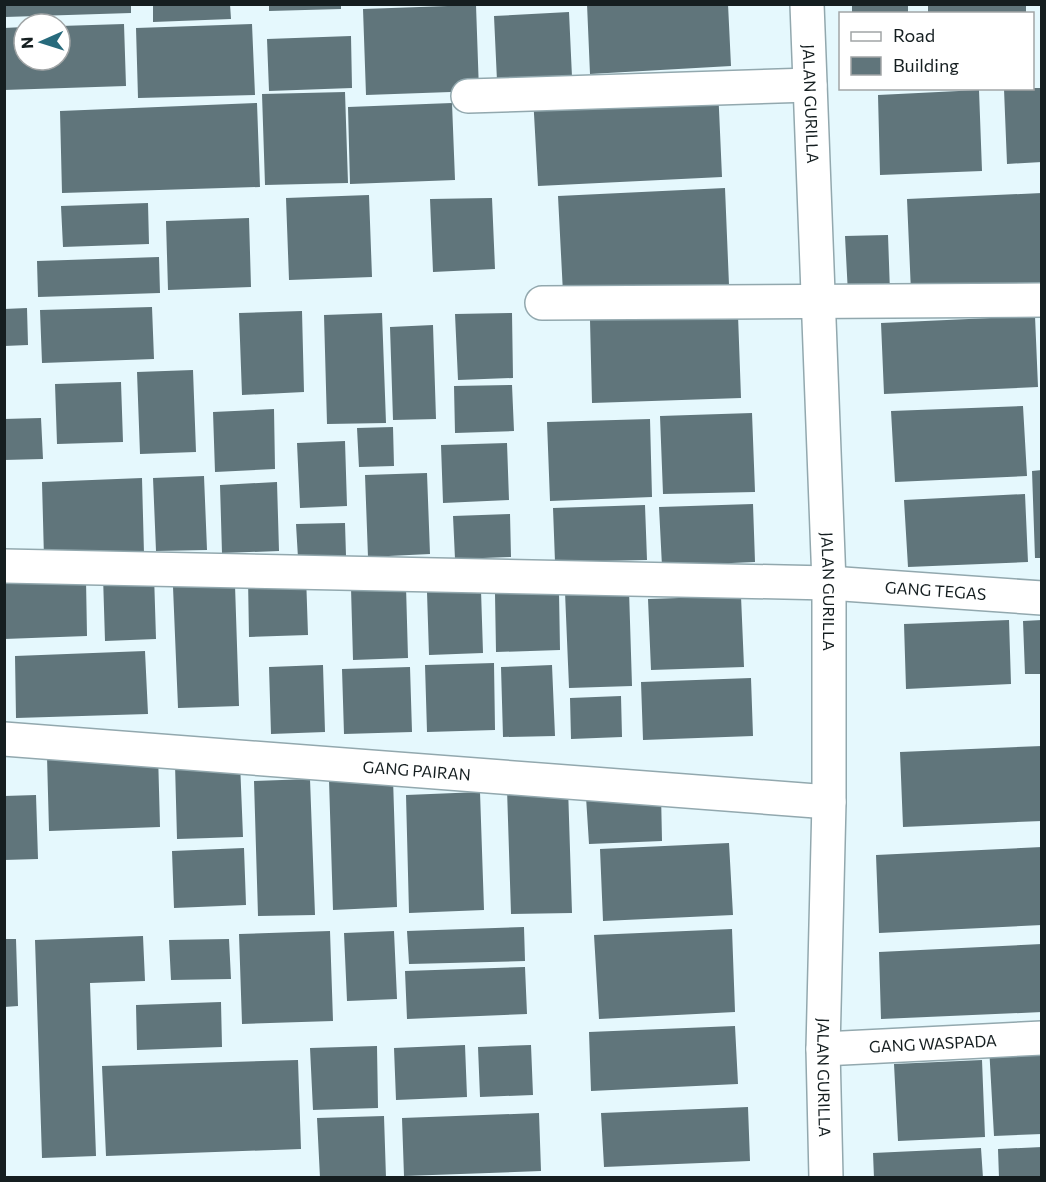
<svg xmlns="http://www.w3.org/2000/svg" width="1046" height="1182" viewBox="0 0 1046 1182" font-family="Commissioner,sans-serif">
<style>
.building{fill:#60757b}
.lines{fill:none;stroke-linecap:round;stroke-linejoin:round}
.minor-casing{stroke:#92a8ae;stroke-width:36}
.tertiary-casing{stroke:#92a8ae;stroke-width:36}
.minor{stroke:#fff;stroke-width:33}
.tertiary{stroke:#fff;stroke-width:33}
.labels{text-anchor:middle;stroke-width:6;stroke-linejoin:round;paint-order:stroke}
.street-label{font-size:16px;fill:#151e20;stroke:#fff}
</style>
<rect width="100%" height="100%" fill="#e5f8fd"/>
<path class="building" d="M5 4H131V13L5 17Z
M153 4H230L231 19 153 22Z
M269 4H341V9L269 11Z
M587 4H728L731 66 590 74Z
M852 4H908V14H852Z
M928 4H1026V14H928Z
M476 5 479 91 366 95 363 9Z
M569 12 572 77 497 81 494 16Z
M124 24 126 86 4 90V28L24 27V60H60V26Z
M252 24 255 95 138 98 136 28Z
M351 36 352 88 269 91 267 39Z
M718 87 722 177 538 186 533 96Z
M1011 88H1042V162L1007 164 1004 89Z
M979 90 982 171 880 175 878 95Z
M345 92 348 183 265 185 262 94Z
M257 103 260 187 62 193 60 111Z
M452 103 455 180 350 184 348 107Z
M725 188 729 285 563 293 558 196Z
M1042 193V287L911 292 907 199Z
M369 195 372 277 289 280 286 198Z
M492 198 495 269 433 272 430 199Z
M148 203 149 244 63 247 61 206Z
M249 218 251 287 168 290 166 221Z
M888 235 890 292 848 294 845 236Z
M159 257 160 293 38 297 37 261Z
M152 307 154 359 42 363 40 310Z
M27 308 28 345 4 346V309Z
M302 311 304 392 242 395 239 313Z
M382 313 386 423 327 424 324 315Z
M512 313 513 378 458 380 455 314Z
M738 315 741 398 592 403 590 320Z
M1035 316 1038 387 884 394 881 323Z
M433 325 436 419 393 420 390 327Z
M193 370 196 452 140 454 137 372Z
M121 382 123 442 57 444 55 384Z
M512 385 514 431 455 433 454 386Z
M1023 406 1027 476 895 482 891 411Z
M274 409 275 469 215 472 213 412Z
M752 413 755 492 663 494 660 416Z
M41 418 43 459 4 460V419Z
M650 419 652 497 550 501 547 422Z
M393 427 394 466 359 467 357 428Z
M345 441 347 506 300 508 297 443Z
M507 443 509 500 443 503 441 445Z
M1042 470V558H1035L1032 471Z
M427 473 430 554 368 557 365 475Z
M204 476 207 550 156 551 153 478Z
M142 478 144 554 44 558 42 482Z
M277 482 279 551 222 553 220 485Z
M1025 494 1028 562 908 567 904 500Z
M753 504 755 562 662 566 659 507Z
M645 505 647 560 555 562 553 508Z
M510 514 511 557 455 559 453 516Z
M345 523 346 556 298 558 296 524Z
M154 574 156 639 105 641 103 576Z
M306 575 308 635 249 637 248 578Z
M86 579 87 636 4 639V581Z
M235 585 239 706 178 708 173 587Z
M406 586 408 658 353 660 351 588Z
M481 590 483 653 429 655 427 592Z
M629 590 632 686 569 688 565 592Z
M559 592 560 650 496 652 495 594Z
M741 596 744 667 651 670 648 599Z
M1009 620 1011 684 906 689 904 624Z
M1042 620V674H1025L1023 621Z
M145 651 148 714 16 718 15 656Z
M494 663 495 730 427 732 425 665Z
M323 665 325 732 271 734 269 667Z
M552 665 555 736 503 737 501 667Z
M410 667 412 732 344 734 342 669Z
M751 678 753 736 643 740 641 682Z
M621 696 622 737 571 739 570 698Z
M1042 746V821L903 827 900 752Z
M158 753 160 827 49 831 47 756Z
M240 762 243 837 177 839 175 764Z
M393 778 397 907 333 910 329 780Z
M310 779 315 915 258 916 254 781Z
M568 787 572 913 511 914 507 789Z
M480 792 484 910 409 913 406 795Z
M661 793 662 841 589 844 586 797Z
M36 795 38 859 4 860V796Z
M729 843 733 915 603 921 600 849Z
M1042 847V925L879 933 876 855Z
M244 848 246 905 174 908 172 851Z
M524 927 525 961 409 964 407 931Z
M732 929 735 1012 599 1019 594 935Z
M330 931 333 1021 242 1024 239 934Z
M394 931 397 999 347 1001 344 933Z
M143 936 145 981 90 983 96 1156 42 1158 35 940Z
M4 939H16L18 1006 4 1007Z
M229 939 231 979 171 980 169 940Z
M1042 944V1012L881 1019 879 952Z
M525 967 527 1014 407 1019 405 971Z
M221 1002 222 1047 137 1050 136 1005Z
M735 1026 738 1084 591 1091 589 1032Z
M1042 1044V1134L994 1136 989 1046Z
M465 1045 467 1097 396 1100 394 1048Z
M531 1045 533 1095 480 1097 478 1047Z
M377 1046 378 1108 313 1110 310 1048Z
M298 1060 301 1149 106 1156 102 1066Z
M982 1060 985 1137 898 1141 894 1064Z
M748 1107 750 1161 604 1167 601 1113Z
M539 1113 541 1171 404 1176 402 1118Z
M384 1116 386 1178H320L317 1118Z
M1042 1147V1178H999L998 1149Z
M981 1148 983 1178H874L873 1153Z"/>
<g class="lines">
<g class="minor-casing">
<g id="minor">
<path d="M468 96 810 85"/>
<path d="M542 303 1042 300"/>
<path id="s1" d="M4 566 829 583 1042 598"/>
<path id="s2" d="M4 739 829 802"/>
<path id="s3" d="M823 1049 1042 1038"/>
</g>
</g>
<g class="tertiary-casing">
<g id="tertiary">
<path id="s4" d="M807 4 829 583V802L823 1049 826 1178"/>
</g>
</g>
<use href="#minor" class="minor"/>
<use href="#tertiary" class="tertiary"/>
</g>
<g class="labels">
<g class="street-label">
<text dy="6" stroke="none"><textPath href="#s4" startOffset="100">JALAN GURILLA</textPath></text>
<text dy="6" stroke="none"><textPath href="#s1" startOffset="932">GANG TEGAS</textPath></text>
<text dy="6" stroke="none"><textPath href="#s4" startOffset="588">JALAN GURILLA</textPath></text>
<text dy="6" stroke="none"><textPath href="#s2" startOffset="414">GANG PAIRAN</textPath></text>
<text dy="6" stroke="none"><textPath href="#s3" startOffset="110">GANG WASPADA</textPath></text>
<text dy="6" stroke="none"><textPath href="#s4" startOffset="1074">JALAN GURILLA</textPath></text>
</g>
</g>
<rect width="1046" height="1182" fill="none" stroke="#151e20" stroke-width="12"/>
<rect x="839" y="12" width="195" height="78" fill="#ffffff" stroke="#a1a5a6" stroke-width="1.5"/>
<rect x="851" y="32" width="30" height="9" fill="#ffffff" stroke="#a1a5a6" stroke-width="1.5"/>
<text x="893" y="42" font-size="18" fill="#151e20">Road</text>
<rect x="851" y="57" width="30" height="18" fill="#60757b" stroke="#a1a5a6" stroke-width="1.5"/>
<text x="893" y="72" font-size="18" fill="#151e20">Building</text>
<g transform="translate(42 42) rotate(267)"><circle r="28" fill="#ffffff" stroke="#a1a5a6" stroke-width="1.5"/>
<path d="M0-4.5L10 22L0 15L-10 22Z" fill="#276a7c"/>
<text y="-9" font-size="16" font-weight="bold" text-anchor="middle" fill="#151e20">N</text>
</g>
</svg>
